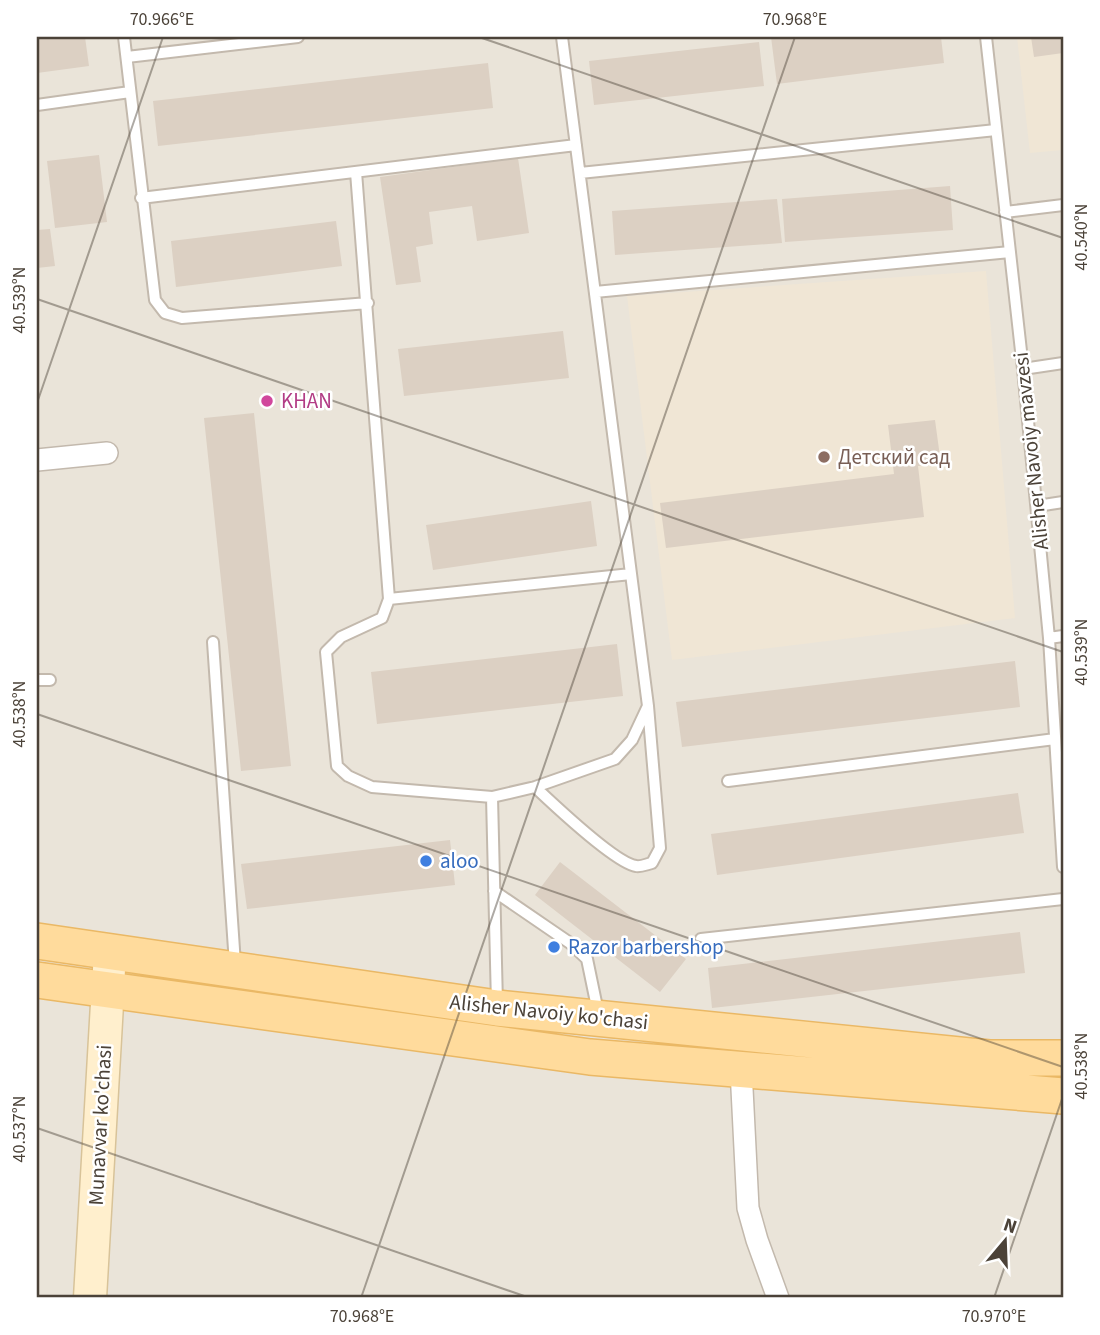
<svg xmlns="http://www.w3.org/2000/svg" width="1100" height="1335" viewBox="0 0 1100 1335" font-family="'Source Sans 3',sans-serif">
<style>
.residential{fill:#eae4d9}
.education{fill:#f0e6d5}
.building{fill:#dcd0c3}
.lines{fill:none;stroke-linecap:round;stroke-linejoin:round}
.service-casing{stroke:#c3b9ad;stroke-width:14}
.minor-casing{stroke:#c3b9ad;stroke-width:24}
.secondary-casing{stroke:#d8c399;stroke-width:35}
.primary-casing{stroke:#eab865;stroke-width:38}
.service{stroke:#fff;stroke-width:10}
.minor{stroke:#fff;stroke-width:21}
.secondary{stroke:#ffefcd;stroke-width:32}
.primary{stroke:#ffdb9c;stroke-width:35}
.ticks{fill:none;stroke:#4b4238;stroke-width:2;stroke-opacity:0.45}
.hotel-dot{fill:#d1479c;stroke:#fff;stroke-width:2.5}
.education-dot{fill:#8d6e63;stroke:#fff;stroke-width:2.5}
.shop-dot{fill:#3f7fe0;stroke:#fff;stroke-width:2.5}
.labels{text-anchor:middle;stroke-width:5;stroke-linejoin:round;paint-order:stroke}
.hotel-label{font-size:21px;fill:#b23c85;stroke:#fff;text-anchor:start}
.street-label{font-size:21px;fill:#4b4238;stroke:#fff}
.education-label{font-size:21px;fill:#785e54;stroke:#fff;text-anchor:start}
.shop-label{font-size:21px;fill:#366cbe;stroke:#fff;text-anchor:start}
.neatline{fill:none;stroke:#4b4238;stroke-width:2.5}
.ticks-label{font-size:18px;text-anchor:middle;fill:#4b4238}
</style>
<rect width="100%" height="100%" fill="#f6f2eb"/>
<path class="residential" d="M37 37H1063V1298H37Z"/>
<path class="education" d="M1017 37H1063V150L1030 153Z
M986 271 1015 618 672 660 627 296Z"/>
<path class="building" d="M37 37H85L89 66 37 73Z
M771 37H941L944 63 777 84Z
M1031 37H1063V53L1034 57Z
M759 42 764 86 594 105 589 61Z
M488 63 493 108 158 146 153 101Z
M99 155 107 222 55 228 47 161Z
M518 158 529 233 477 241 472 206 429 212 433 244 416 247 421 282 396 285 380 177Z
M950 186 953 230 785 242 782 199Z
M777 199 782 243 615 255 612 211Z
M336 221 342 266 176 287 171 241Z
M50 229 55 266 37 268V230Z
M563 331 569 378 404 396 398 349Z
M254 413 291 766 241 771 204 418Z
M935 420 941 464 918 466 924 517 666 548 660 503 894 474 888 425Z
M591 501 597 546 433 570 426 525Z
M617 644 623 696 377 724 371 672Z
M1015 661 1020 707 682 747 676 702Z
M1018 793 1024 833 717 875 711 834Z
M450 840 455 885 247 909 241 864Z
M560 862 686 959 660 992 535 895Z
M1020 932 1025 973 712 1008 708 968Z"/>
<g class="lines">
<g class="service-casing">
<path id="service" d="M124 37 155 300 165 313 182 318 368 303
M986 37 1023 369 1049 638 1063 867
M127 57 298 37
M37 105 130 92
M356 172 389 599 382 618 341 637 326 652 337 766 348 776 372 787 492 797 535 787 615 759 632 740 648 706 562 37
M580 173 996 130
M141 198 576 145
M1005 212 1063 205
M595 292 1010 252
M1023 369 1063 363
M1037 506 1063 502
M389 599 631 574
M1049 638 1063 636
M213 642 235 964
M37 680H50
M728 781 1055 739
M535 787C552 803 615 863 636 866 641 867 647 864 652 863L660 848 648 706
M492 797 497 1004
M494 891 570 943 587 959 598 1012
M701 939 1063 899"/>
</g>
<g class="minor-casing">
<path id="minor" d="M37 460 107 453
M741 1069 748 1208 757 1240 778 1298"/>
</g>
<g class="secondary-casing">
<path id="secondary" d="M90 1298 110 952"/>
</g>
<g class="primary-casing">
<path id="primary" d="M37 941 497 1008 989 1058H1063
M37 980 590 1057 1063 1096"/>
</g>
<use href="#service" class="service"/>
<use href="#minor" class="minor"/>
<use href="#secondary" class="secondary"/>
<use href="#primary" class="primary"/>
</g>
<path class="ticks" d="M479 37 1063 238M37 299 1063 652M37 403 163 37M37 714 1063 1067M37 1128 530 1298M361 1298 795 37M994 1298 1063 1096"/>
<circle class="hotel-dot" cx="267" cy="401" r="7"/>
<circle class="education-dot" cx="824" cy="457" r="7"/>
<g class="shop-dot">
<circle cx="426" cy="861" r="7"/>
<circle cx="554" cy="947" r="7"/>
</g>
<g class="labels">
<g class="hotel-label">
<text x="281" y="408">KHAN</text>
</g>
<g class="street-label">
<text transform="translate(1031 451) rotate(-96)" y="7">Alisher Navoiy mavzesi</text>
<text transform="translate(549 1012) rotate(6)" y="7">Alisher Navoiy ko'chasi</text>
<text transform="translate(100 1125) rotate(-87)" y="7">Munavvar ko'chasi</text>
</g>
<g class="education-label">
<text x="838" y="464">Детский сад</text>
</g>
<g class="shop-label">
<text x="440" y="868">aloo</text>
<text x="568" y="954">Razor barbershop</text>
</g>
</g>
<rect width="1100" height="1335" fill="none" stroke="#ffffff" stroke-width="77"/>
<g transform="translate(1005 1241) rotate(19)" stroke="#ffffff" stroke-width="5" paint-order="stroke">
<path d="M0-5L12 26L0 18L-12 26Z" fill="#4b4238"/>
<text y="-10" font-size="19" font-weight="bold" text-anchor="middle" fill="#4b4238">N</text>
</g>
<rect x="38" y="38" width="1024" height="1258" class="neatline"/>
<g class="ticks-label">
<text x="162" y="25">70.966°E</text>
<text x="795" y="25">70.968°E</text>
<text transform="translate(1081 237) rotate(-90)" y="6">40.540°N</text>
<text transform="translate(19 300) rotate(-90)" y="6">40.539°N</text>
<text transform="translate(1081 652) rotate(-90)" y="6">40.539°N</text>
<text transform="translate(19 714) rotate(-90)" y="6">40.538°N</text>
<text transform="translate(1081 1066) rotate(-90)" y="6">40.538°N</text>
<text transform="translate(19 1129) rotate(-90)" y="6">40.537°N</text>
<text x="362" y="1322">70.968°E</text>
<text x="994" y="1322">70.970°E</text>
</g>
</svg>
